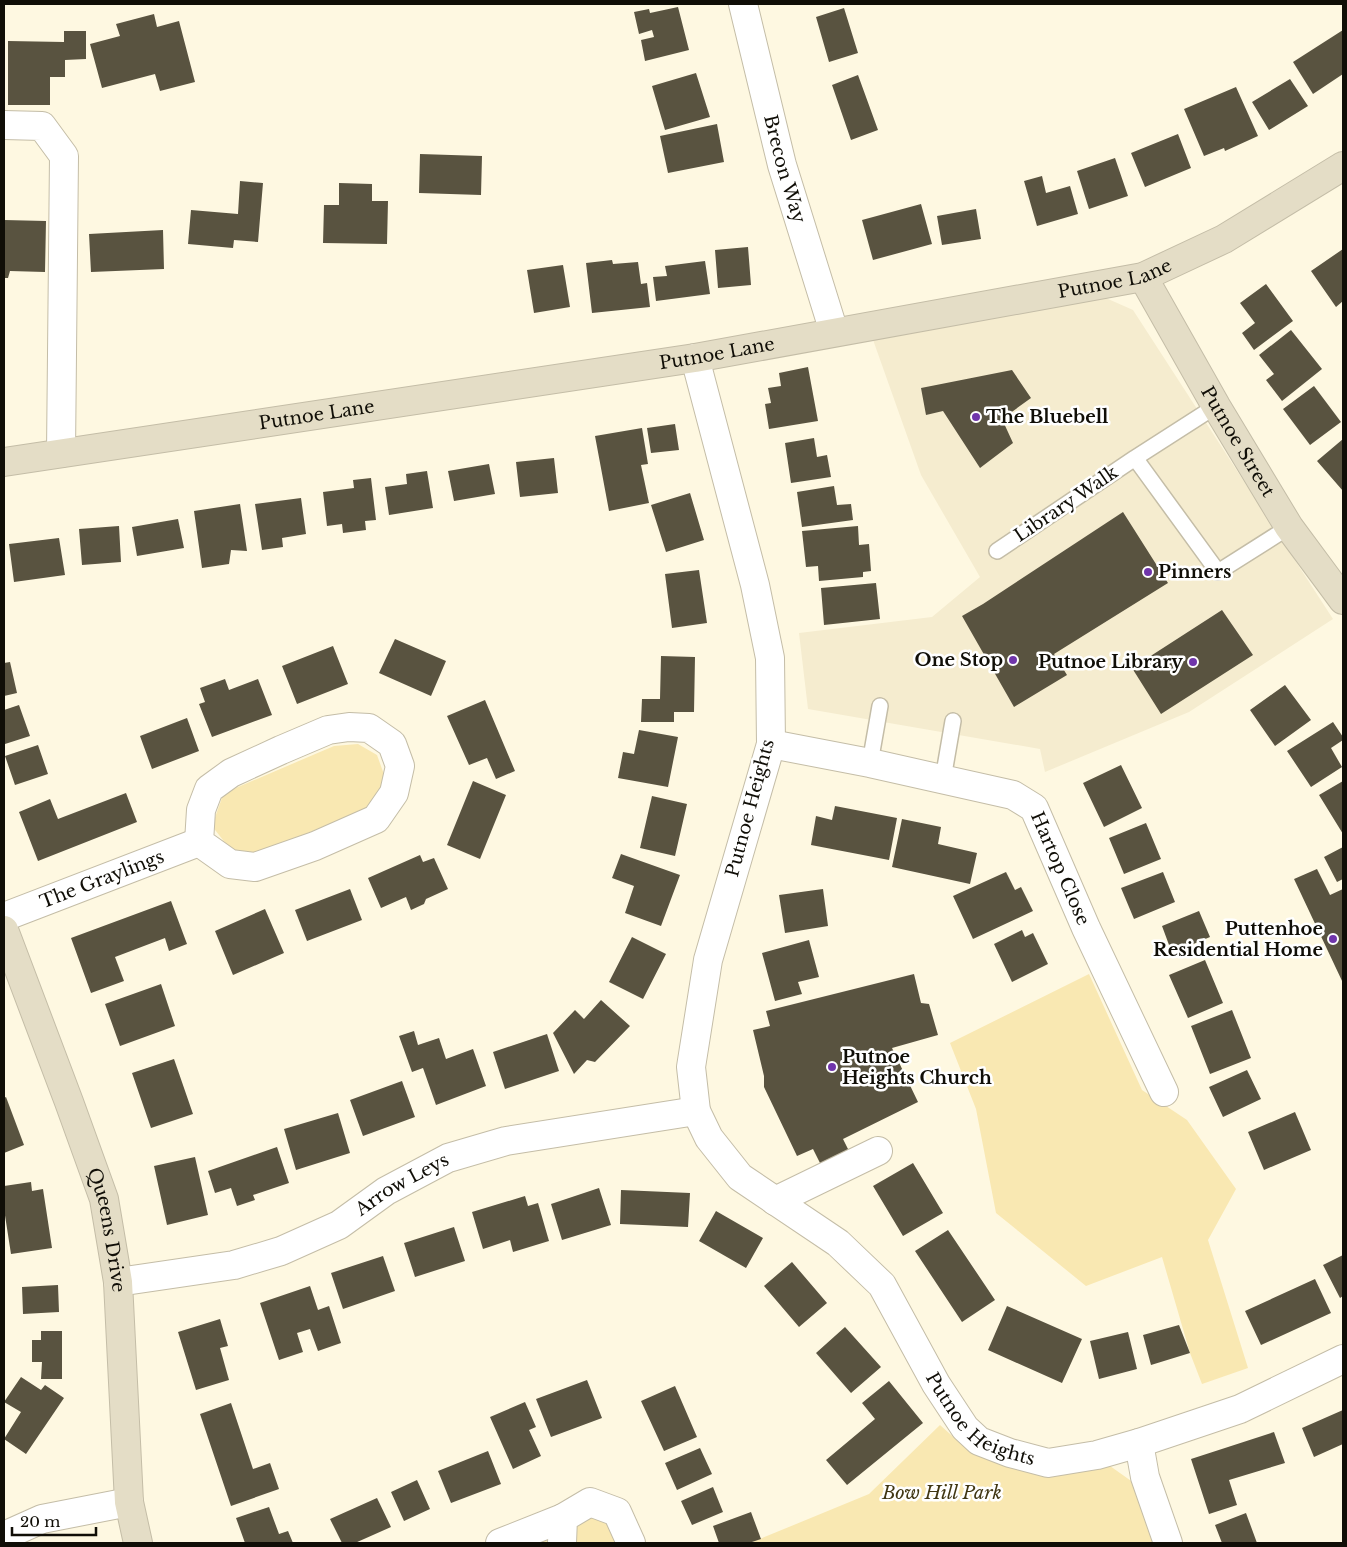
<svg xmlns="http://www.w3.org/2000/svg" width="1347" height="1547" viewBox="0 0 1347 1547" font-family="'Libre Baskerville',serif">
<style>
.built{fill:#f5eccf}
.green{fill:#f9e8b2}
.building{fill:#595340}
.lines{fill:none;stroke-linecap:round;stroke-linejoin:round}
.lane-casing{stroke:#c4bda7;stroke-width:18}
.street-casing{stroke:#c4bda7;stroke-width:30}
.secondary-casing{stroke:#c4bda7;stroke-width:30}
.lane{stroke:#fff;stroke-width:15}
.street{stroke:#fff;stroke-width:28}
.secondary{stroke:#e4ddc6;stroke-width:28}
.poi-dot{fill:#7035ab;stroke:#fff;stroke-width:2}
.labels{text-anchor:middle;stroke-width:5;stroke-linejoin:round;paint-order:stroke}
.street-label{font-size:18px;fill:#100e07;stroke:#fff}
.poi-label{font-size:18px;font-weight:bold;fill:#100e07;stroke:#fff;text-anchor:start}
.park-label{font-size:18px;font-style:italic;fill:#403612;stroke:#fff}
</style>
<rect width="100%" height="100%" fill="#fef8e1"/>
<path class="built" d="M1090 291 1133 310 1333 619 1189 712 1045 772 1040 749 808 709 799 633 932 617 980 577 921 475 872 337Z"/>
<path class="green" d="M358 744 377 755 386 780 365 809 258 854 230 849 212 826 223 795 238 787 334 746Z
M1089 974 1142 1090 1187 1120 1236 1189 1208 1240 1248 1368 1202 1384 1190 1353 1162 1257 1086 1286 996 1213 976 1109 950 1043Z
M940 1425 969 1451 1015 1469 1065 1473 1103 1461 1134 1483 1155 1543H750L869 1494Z
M587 1514 609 1517 620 1543H534Z"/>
<path class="building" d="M678 7 689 50 645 61 641 40 654 37 652 30 639 34 634 12 649 9 650 13Z
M844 8 858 53 829 62 816 17Z
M154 14 157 27 179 21 195 82 160 91 155 74 102 88 90 44 120 36 116 24Z
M1343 30V74L1313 94 1293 62Z
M64 31H86V59L65 60V77H50V105H8V41L64 42Z
M696 73 710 117 665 130 652 86Z
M858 75 878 130 851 140 832 85Z
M1290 79 1308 106 1269 130 1252 102Z
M1236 87 1258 136 1225 151 1224 148 1204 156 1184 109Z
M717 124 724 162 668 173 660 136Z
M1178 134 1191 168 1145 187 1131 153Z
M420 154 482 156 481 195 419 193Z
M1115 158 1128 196 1089 209 1077 171Z
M1042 176 1046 193 1070 186 1078 214 1037 226 1024 181Z
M240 181 263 183 258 242 234 240 233 248 188 244 191 210 238 214Z
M339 183 372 184V201H388L387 244 323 243 324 205H339Z
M921 204 932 244 873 260 862 220Z
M976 209 981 239 942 245 937 216Z
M4 220 46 221 45 272 10 271 8 278H4Z
M163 230 164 269 91 272 89 234Z
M748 247 751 285 718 288 715 250Z
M1343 249V301L1336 307 1311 271Z
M612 260 613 264 638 262 641 284 647 283 650 307 592 313 586 263Z
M705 261 710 294 656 301 653 277 667 276 665 266Z
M563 265 570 307 534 313 527 270Z
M1266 284 1293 321 1254 350 1242 333 1255 323 1240 303Z
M1291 330 1322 369 1282 401 1266 380 1274 374 1259 355Z
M808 367 818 421 769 429 765 404 771 403 768 388 781 386 779 373Z
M1012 370 1031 398 1002 419 1013 443 980 468 943 411 926 415 921 388Z
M1314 386 1341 422 1310 445 1283 409Z
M675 424 679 450 651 453 647 428Z
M642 428 648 464 641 465 649 503 609 511 595 436Z
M814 438 817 457 827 455 831 477 791 483 785 443Z
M1343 439V491L1317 461Z
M554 458 558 493 520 497 516 462Z
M489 464 495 494 454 501 448 471Z
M427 471 433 508 389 515 385 487 407 484 406 474Z
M371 478 376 520 365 521 366 530 343 533 342 524 327 526 323 492 354 488 353 480Z
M834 486 837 505 851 504 853 520 802 527 797 492Z
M690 493 704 540 666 552 651 505Z
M301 498 306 534 282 538 283 547 262 550 255 504Z
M240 504 247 551 231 550 229 564 202 568 194 511Z
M1123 512 1168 583 1054 654 1067 675 1014 707 962 616 983 604Z
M178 519 184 548 137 556 132 527Z
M119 526 121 562 82 565 79 529Z
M858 526 859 545 869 544 871 571 863 572V577L819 581 818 566 806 567 802 531Z
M59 538 65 575 14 582 9 544Z
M699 570 707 623 672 628 665 574Z
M876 583 880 619 824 625 821 588Z
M1222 610 1253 655 1161 714 1132 668Z
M395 639 446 661 431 696 379 673Z
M333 646 348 684 297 704 282 666Z
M661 656 695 657 694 712H674V722H641L642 699H660Z
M10 662 17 693 4 696V663Z
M225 679 229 690 258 679 272 715 212 737 199 704 205 702 200 688Z
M1285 685 1311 720 1275 746 1250 710Z
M485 700 515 771 496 779 487 758 469 765 447 716Z
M19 705 30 736 5 744 4 710Z
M187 718 199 751 152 769 140 736Z
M1333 722 1343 737V740L1331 748 1342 767 1311 787 1287 751Z
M639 730 678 737 668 787 618 778 623 752 634 754Z
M38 745 48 774 15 785 5 756Z
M1121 765 1142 808 1104 827 1083 783Z
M473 781 506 795 480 859 447 845Z
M1343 781V834L1319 795Z
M126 793 137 822 38 861 19 812 50 799 58 819Z
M652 796 687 804 675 856 640 848Z
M835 806 897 818 889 860 811 845 816 816 832 820Z
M902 819 941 827 938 844 977 853 970 884 892 867Z
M1146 823 1161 859 1124 874 1109 838Z
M1343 847V879L1337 882 1324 857Z
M621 854 680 875 661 926 625 913 634 886 612 878Z
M420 855 423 862 434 858 448 889 426 899 424 904 411 910 406 897 381 908 368 878Z
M1317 869 1330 895 1343 889V983L1294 879Z
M1006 872 1015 890 1021 887 1033 911 973 939 953 896Z
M1163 872 1175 902 1134 919 1121 888Z
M350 889 362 920 307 941 295 910Z
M823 889 828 926 785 933 779 895Z
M171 901 187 944 169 951 165 938 115 957 124 981 91 993 71 938Z
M265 909 284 953 233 975 215 931Z
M1199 911 1210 937 1172 953 1162 926Z
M1022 930 1025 937 1033 933 1048 964 1012 982 994 944Z
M632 937 666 954 643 999 609 982Z
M809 940 819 977 798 982 802 994 775 1001 762 953Z
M1205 960 1223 1003 1188 1018 1169 975Z
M914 974 921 1003 929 1004 938 1035 892 1048 918 1102 843 1139 850 1153 822 1167 813 1149 797 1156 764 1087V1076L753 1030 770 1026 766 1011Z
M161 984 175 1026 120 1046 105 1004Z
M601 1000 630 1026 595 1062 587 1060 574 1074 553 1033 575 1010 584 1019Z
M1232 1010 1251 1058 1210 1074 1191 1026Z
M414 1031 418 1045 439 1038 446 1059 473 1049 486 1086 436 1105 423 1068 412 1072 399 1036Z
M547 1034 559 1071 505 1089 493 1052Z
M174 1059 193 1114 151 1128 132 1073Z
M1247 1070 1261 1099 1223 1117 1209 1087Z
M402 1081 415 1117 363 1136 350 1100Z
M6 1097 24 1145 4 1153V1098Z
M1295 1112 1311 1150 1264 1170 1248 1132Z
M338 1113 350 1153 296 1170 284 1129Z
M277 1147 289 1183 253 1195 255 1200 237 1206 231 1188 215 1193 208 1171Z
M195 1157 208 1215 167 1225 154 1166Z
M913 1163 943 1213 903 1236 873 1186Z
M31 1182 32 1191 43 1189 52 1248 11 1254 4 1209V1186Z
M599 1188 611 1225 562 1240 551 1204Z
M621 1190 690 1193 688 1227 620 1224Z
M525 1196 528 1206 538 1203 549 1241 513 1252 510 1240 483 1249 472 1212Z
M716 1211 763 1238 746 1268 699 1241Z
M454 1227 465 1261 415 1277 404 1243Z
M948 1230 995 1300 962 1322 915 1251Z
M1343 1255V1296L1340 1298 1323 1265Z
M383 1256 395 1291 343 1309 331 1273Z
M792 1262 827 1303 799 1327 764 1286Z
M1315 1279 1331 1313 1261 1345 1245 1311Z
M58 1285 59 1312 23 1314 22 1287Z
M310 1286 318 1310 329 1306 341 1343 318 1351 310 1329 297 1333 303 1352 279 1360 260 1303Z
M1007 1306 1082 1339 1062 1383 988 1350Z
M220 1319 228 1346 220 1348 229 1380 196 1390 178 1332Z
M1179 1325 1190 1353 1151 1365 1143 1335Z
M845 1327 881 1367 851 1393 816 1353Z
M41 1331H62V1379H41L42 1362H32V1340H41Z
M1128 1332 1137 1369 1099 1379 1090 1341Z
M21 1377 41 1390 45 1385 64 1398 26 1454 4 1439 21 1412 4 1402Z
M587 1380 602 1418 551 1437 536 1399Z
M889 1381 923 1423 847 1485 826 1460 875 1419 862 1403Z
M675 1386 697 1437 664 1451 641 1401Z
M525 1402 536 1427 529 1430 541 1456 513 1469 490 1417Z
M231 1403 253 1469 270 1463 279 1489 231 1506 200 1414Z
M1343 1410V1444L1314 1457 1302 1428Z
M1274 1432 1285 1463 1229 1480 1237 1505 1209 1514 1191 1459Z
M700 1448 712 1474 677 1490 665 1463Z
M488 1451 501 1484 451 1503 438 1471Z
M417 1480 430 1509 404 1521 391 1492Z
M713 1487 723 1512 692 1525 681 1501Z
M377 1498 391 1527 355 1543H342L330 1519Z
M269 1507 279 1534 288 1531 293 1543H245L236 1518Z
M751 1512 761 1539 749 1543H719L713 1526Z
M1246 1513 1257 1543H1222L1215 1525Z"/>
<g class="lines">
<g class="lane-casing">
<path id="lane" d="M1135 458 1218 572 1289 527
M997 551 1135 458 1216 406
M870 763 880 706
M943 779 953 721"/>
</g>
<g class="street-casing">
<g id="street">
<path id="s1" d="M743 4 782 165 834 332"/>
<path d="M4 125 42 126 64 156 61 453"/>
<path id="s2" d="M695 358 755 585 770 658 771 744 708 960 691 1067 696 1111 709 1138 740 1177 838 1243 882 1285 936 1384 965 1428 979 1441 1010 1453 1048 1463 1097 1455 1139 1443 1240 1409 1343 1359"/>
<path d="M349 727 369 728 392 744 400 766 394 793 376 819 315 846 255 867 230 864 199 842 201 810 209 789 231 773 281 750 328 730Z"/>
<path id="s3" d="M771 744 870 763 1013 795 1034 808 1086 928 1164 1092"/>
<path id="s4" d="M4 917 199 842"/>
<path d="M775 1201 878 1151"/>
<path id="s5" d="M118 1282 234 1265 281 1251 339 1225 386 1191 448 1158 506 1141 696 1111"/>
<path d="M1139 1443 1145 1477 1168 1543"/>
<path d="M4 1536 42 1519 129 1502"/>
<path d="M500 1543 563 1518"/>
<path d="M562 1543 563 1518 590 1502 617 1512 631 1543"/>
</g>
</g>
<g class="secondary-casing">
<g id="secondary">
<path id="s6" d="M1143 277 1216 406 1289 527 1343 600"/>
<path id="s7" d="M4 462 695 358 1143 277 1224 239 1343 166"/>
<path id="s8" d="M4 930 69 1102 104 1199 118 1282 129 1502 138 1543"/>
</g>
</g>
<use href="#lane" class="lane"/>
<use href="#street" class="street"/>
<use href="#secondary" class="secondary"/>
</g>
<g class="poi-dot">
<circle cx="976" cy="417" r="5"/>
<circle cx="1148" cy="572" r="5"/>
<circle cx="1013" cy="660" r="5"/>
<circle cx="1193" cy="662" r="5"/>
<circle cx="1333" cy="939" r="5"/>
<circle cx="832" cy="1067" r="5"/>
</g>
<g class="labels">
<g class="street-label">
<text dy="6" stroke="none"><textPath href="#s1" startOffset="170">Brecon Way</textPath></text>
<text dy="6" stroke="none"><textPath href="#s7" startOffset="1126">Putnoe Lane</textPath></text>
<text dy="6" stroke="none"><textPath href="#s7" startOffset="721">Putnoe Lane</textPath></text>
<text dy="6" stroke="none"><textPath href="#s7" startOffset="316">Putnoe Lane</textPath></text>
<text dy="6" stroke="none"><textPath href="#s6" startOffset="190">Putnoe Street</textPath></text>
<text transform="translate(1066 504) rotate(-34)" y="6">Library Walk</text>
<text transform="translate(750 808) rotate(-75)" y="6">Putnoe Heights</text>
<text dy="6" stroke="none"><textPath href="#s3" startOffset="338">Hartop Close</textPath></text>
<text dy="6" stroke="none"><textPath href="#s4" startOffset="105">The Graylings</textPath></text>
<text dy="6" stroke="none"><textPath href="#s5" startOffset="305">Arrow Leys</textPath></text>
<text dy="6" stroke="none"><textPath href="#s8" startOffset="318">Queens Drive</textPath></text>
<text dy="6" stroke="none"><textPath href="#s2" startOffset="1204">Putnoe Heights</textPath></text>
</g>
<g class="poi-label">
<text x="986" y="423">The Bluebell</text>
<text x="1158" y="578">Pinners</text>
<text x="1003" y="666" text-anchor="end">One Stop</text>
<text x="1183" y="668" text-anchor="end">Putnoe Library</text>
<text x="1323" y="935" text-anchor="end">Puttenhoe<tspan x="1323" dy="21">Residential Home</tspan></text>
<text x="842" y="1063">Putnoe<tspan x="842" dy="21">Heights Church</tspan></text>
</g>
<g class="park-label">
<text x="942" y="1499">Bow Hill Park</text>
</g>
</g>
<rect width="1347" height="1547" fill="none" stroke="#100e07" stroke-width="10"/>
<path d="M12 1527v8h84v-8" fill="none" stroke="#100e07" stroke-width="2.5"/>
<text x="20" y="1527" font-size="15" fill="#100e07" stroke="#ffffff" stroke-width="4" paint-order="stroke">20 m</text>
</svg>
